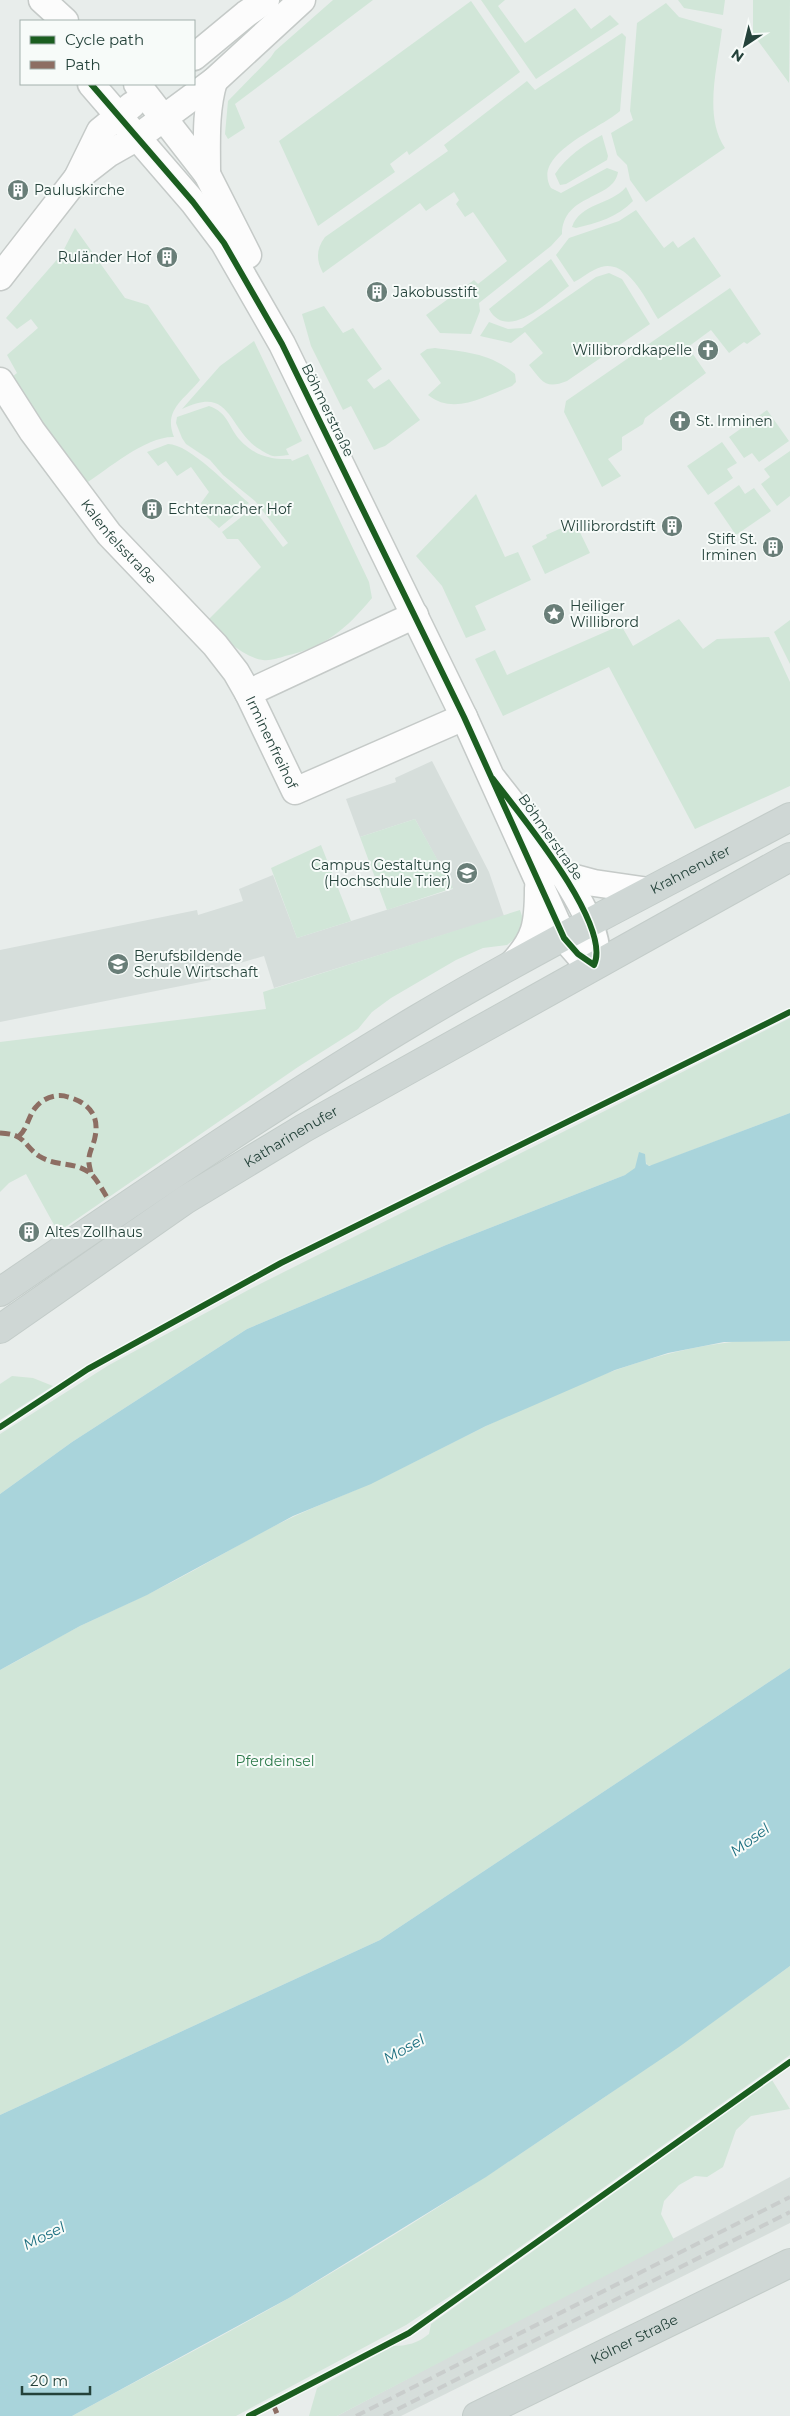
<svg xmlns="http://www.w3.org/2000/svg" width="790" height="2416" viewBox="0 0 790 2416" font-family="Montserrat,sans-serif">
<style>
.built{fill:#d6dedb}
.green{fill:#d1e6d8}
.water{fill:#a9d4db}
.lines{fill:none;stroke-linecap:round;stroke-linejoin:round}
.minor-casing{stroke:#c5cac8;stroke-width:29}
.primary-casing{stroke:#c3ccc9;stroke-width:30}
.minor{stroke:#fcfcfc;stroke-width:26}
.primary{stroke:#cfd7d5;stroke-width:28}
.rail{stroke:#c9cdcc;stroke-width:4;stroke-dasharray:10 5;stroke-linecap:butt}
.quiet{stroke:#8d6e63;stroke-width:5;stroke-dasharray:10 5;stroke-linecap:butt}
.cycleway-casing{stroke:#f7fbf9;stroke-width:9}
.cycleway{stroke:#1b5e20;stroke-width:6}
.labels{text-anchor:middle;stroke-width:4;stroke-linejoin:round;paint-order:stroke}
.poi-label{font-size:14px;fill:#24423a;stroke:#f7fbf9;text-anchor:start}
.street-label{font-size:14px;fill:#24423a;stroke:#f7fbf9}
.park-label{font-size:14px;fill:#2d7a4b;stroke:#f7fbf9}
.water-label{font-size:15px;font-style:italic;fill:#1c6f80;stroke:#f7fbf9}
</style>
<rect width="100%" height="100%" fill="#e8edeb"/>
<path class="built" d="M432 761 489 872 504 916 274 988 264 956 210 972 211 980 0 1022V950L197 910 198 915 243 901 239 889 273 875 297 938 453 889 415 819 360 837 346 799 396 782 395 778Z
M790 2177V2223L401 2416H337Z"/>
<path class="green" d="M333 0H373L235 104 245 128 228 139 225 134 228 101 271 57 275 51Z
M481 0H505L498 6 525 43 575 8 591 29 610 15 619 24 536 79Z
M678 0H725L723 15 684 8Z
M753 0H790L789 83 753 34Z
M471 1 520 72 409 155 407 151 390 164 395 172 318 226 279 141Z
M666 3 679 17 722 29C718 65 703 116 725 148L646 202 630 180 627 165 617 155 611 133 633 120 630 111 637 23Z
M622 33 626 37 620 111C600 129 531 154 551 188L561 193 607 168 618 172C614 200 563 193 562 234L551 246 479 303 480 311 471 334 440 333 426 315 474 280 478 284 507 261 473 212 465 217 456 204 459 200 454 192 426 211 420 203 323 273C316 260 316 249 325 237L448 151 444 145 527 81 535 90Z
M602 135 608 156 607 160 566 184 560 185 555 174C567 156 584 145 602 135Z
M626 187 633 201C618 217 597 223 576 228L572 227C580 203 611 205 626 187Z
M636 210 664 248 673 241 678 248 694 237 721 276 658 319C645 298 625 252 594 270 587 273 581 279 574 282L556 255 569 238 619 221Z
M75 228 125 298 148 305 200 380C184 400 163 410 174 437 146 436 108 469 85 484L12 377 17 373 7 355 38 328 31 319 17 329 6 318 61 255Z
M551 259 569 286C550 300 507 343 489 309Z
M609 273 622 279 650 324 567 381C545 390 542 381 529 365L543 353 525 332 511 343 480 336 489 322 508 329 522 328 596 277Z
M730 288 761 334 747 344 744 342 729 353 711 330 688 347 706 373 645 418 643 424 622 437V450L608 459 621 476 602 487 564 412 566 401Z
M324 306 343 333 353 328 382 369 367 380 374 389 389 379 420 420 385 446 374 450 351 406 343 410 311 346 302 314Z
M254 341 302 441 286 449 289 455C284 455 278 457 273 456 268 455 261 450 256 447 226 423 230 386 182 409L220 366Z
M435 348C465 352 491 353 515 374L516 382 512 386C485 396 454 416 428 395L441 383 420 354 427 349Z
M209 406C228 413 227 424 239 439 253 455 270 460 291 459L292 461 308 454 369 582 372 598C346 629 326 647 285 656 279 658 270 661 263 660 241 657 222 635 206 622L261 567 238 539H227L222 532 253 508 283 547 288 543 255 501 223 475 210 460 186 444 182 438 176 423 177 417Z
M767 410 789 441 759 462 752 453 744 458 729 437Z
M722 442 737 463 727 469 733 478 708 495 687 466Z
M168 444C190 444 229 487 249 503L219 528 205 515 201 503 209 492 191 467 177 476 166 461 158 466 147 452Z
M790 451V496L777 506 761 484 770 477 764 469Z
M739 485 745 494 754 488 771 511 736 535 714 503Z
M476 494 505 557 518 552 531 580 475 606 486 630 466 638 442 586 416 556Z
M575 522 590 553 545 574 532 546 547 538 546 535Z
M679 619 703 649 717 639 769 637 790 682V786L695 829 609 667 503 716 475 659 495 650 507 675 621 625 633 646Z
M790 620V664L774 632Z
M415 819 453 888 387 910 360 837Z
M321 845 351 921 297 938 271 868Z
M520 910 524 922 522 933 507 945 483 948 456 960 391 998 372 1012 358 1029 298 1067 58 1232 26 1174 9 1183 0 1192V1042L266 1009 263 992Z
M790 1018V1113L653 1165 647 1166 645 1158 633 1172 625 1175 446 1245 247 1329 72 1442 0 1494V1434L109 1365 252 1288Z
M754 1340 790 1341V1668L380 1940 0 2115V1670C27 1656 53 1640 80 1626 111 1611 143 1597 174 1581 214 1560 253 1535 295 1516 320 1504 346 1495 371 1483 490 1426 620 1348 754 1340Z
M12 1376 33 1378 53 1386 0 1420V1384Z
M790 1966V2055L458 2291 406 2325 236 2416H72C144 2377 218 2339 289 2298 462 2197 628 2084 790 1966Z
M772 2080 790 2109 751 2116 736 2130 723 2167 707 2177 695 2176 679 2185 664 2201 661 2214 674 2240 337 2416H309L317 2388 393 2346C407 2346 418 2343 429 2334L431 2324Z"/>
<path class="water" d="M790 1113V1341L724 1342 668 1353 615 1370 486 1426 371 1484 293 1516 147 1595 80 1626 0 1670V1494L72 1442 247 1329 446 1245 625 1175 635 1168 639 1152 645 1154 646 1164 649 1166Z
M790 1668V1966L679 2047 486 2177 289 2298 72 2416H0V2115L380 1940Z"/>
<g class="lines">
<g class="minor-casing">
<g id="minor">
<path d="M42 0 65 21"/>
<path d="M194 57 246 14 266 0"/>
<path d="M91 84 193 202 224 243 282 344 464 717 564 938 578 954 594 965C613 925 518 812 493 779"/>
<path d="M137 84 207 174 248 255"/>
<path d="M207 174C207 142 205 111 214 81"/>
<path d="M77 178 108 154 138 137 214 81 302 0"/>
<path d="M0 277 77 178 100 131 132 105"/>
<path id="s1" d="M0 381 32 431 109 534 215 645 236 672 248 693"/>
<path id="s2" d="M415 615 248 693 295 791 464 717"/>
<path d="M564 875 594 883 649 891"/>
<path d="M510 966C536 940 538 924 538 888"/>
</g>
</g>
<g class="primary-casing">
<g id="primary">
<path id="s3" d="M0 1292C138 1198 276 1103 419 1018 540 946 666 883 790 817"/>
<path id="s4" d="M0 1329 185 1200 304 1128 790 857"/>
<path id="s5" d="M477 2416 790 2263"/>
</g>
</g>
<use href="#minor" class="minor"/>
<use href="#primary" class="primary"/>
<path class="rail" d="M356 2416 790 2197
M384 2416 790 2212"/>
<path class="quiet" d="M0 1133C26 1134 23 1145 39 1156 56 1167 74 1161 90 1173 97 1179 103 1191 108 1199
M19 1136C28 1128 28 1116 36 1107 43 1098 57 1093 68 1097 87 1102 100 1114 95 1137 94 1144 89 1152 89 1159 88 1164 91 1170 91 1175
M273 2404 278 2416"/>
<g class="cycleway-casing">
<path id="cycleway" d="M91 84 193 202 224 243 282 344 464 717 564 938 578 954 594 965C613 925 518 812 493 779
M0 1427 88 1369 281 1263 790 1012
M249 2416 409 2333 790 2062"/>
</g>
<use href="#cycleway" class="cycleway"/>
</g>
<defs>
<g id="building-disc" transform="scale(1.125)"><circle r="9.5" fill="#697e78" stroke="#f7fbf9"/><path d="M-4-6H4V6H1V3H-1V6H-4ZM-2.5-4.3h1.7v1.8h-1.7ZM.8-4.3h1.7v1.8H.8ZM-2.5-1h1.7V.8h-1.7ZM.8-1h1.7V.8H.8Z" fill="#fff"/></g>
<g id="church-disc" transform="scale(1.125)"><circle r="9.5" fill="#697e78" stroke="#f7fbf9"/><path d="M-1.2-6h2.4v3.5h3.3v2.4h-3.3V6h-2.4V-.1h-3.3v-2.4h3.3Z" fill="#fff"/></g>
<g id="sight-disc" transform="scale(1.125)"><circle r="9.5" fill="#697e78" stroke="#f7fbf9"/><path d="M0-6L1.8-2.2L6-1.7L2.9 1.2L3.7 5.4L0 3.3L-3.7 5.4L-2.9 1.2L-6-1.7L-1.8-2.2Z" fill="#fff"/></g>
<g id="university-disc" transform="scale(1.125)"><circle r="9.5" fill="#697e78" stroke="#f7fbf9"/><path d="M0-5L7-2L0 1L-7-2ZM-4 1L0 2.5L4 1V4Q0 6-4 4Z" fill="#fff"/></g>
<g id="school-disc" transform="scale(1.125)"><circle r="9.5" fill="#697e78" stroke="#f7fbf9"/><path d="M0-5L7-2L0 1L-7-2ZM-4 1L0 2.5L4 1V4Q0 6-4 4Z" fill="#fff"/></g>
</defs>
<g fill-rule="evenodd">
<use href="#building-disc" x="18" y="190"/>
<use href="#building-disc" x="167" y="257"/>
<use href="#building-disc" x="377" y="292"/>
<use href="#church-disc" x="708" y="350"/>
<use href="#church-disc" x="680" y="421"/>
<use href="#building-disc" x="152" y="509"/>
<use href="#building-disc" x="672" y="526"/>
<use href="#building-disc" x="773" y="547"/>
<use href="#sight-disc" x="554" y="614"/>
<use href="#university-disc" x="467" y="873"/>
<use href="#school-disc" x="118" y="964"/>
<use href="#building-disc" x="29" y="1232"/>
</g>
<g class="labels">
<g class="poi-label">
<text x="34" y="195">Pauluskirche</text>
<text x="151" y="262" text-anchor="end">Ruländer Hof</text>
<text x="393" y="297">Jakobusstift</text>
<text x="692" y="355" text-anchor="end">Willibrordkapelle</text>
<text x="696" y="426">St. Irminen</text>
<text x="168" y="514">Echternacher Hof</text>
<text x="656" y="531" text-anchor="end">Willibrordstift</text>
<text x="757" y="544" text-anchor="end">Stift St.<tspan x="757" dy="16">Irminen</tspan></text>
<text x="570" y="611">Heiliger<tspan x="570" dy="16">Willibrord</tspan></text>
<text x="451" y="870" text-anchor="end">Campus Gestaltung<tspan x="451" dy="16">(Hochschule Trier)</tspan></text>
<text x="134" y="961">Berufsbildende<tspan x="134" dy="16">Schule Wirtschaft</tspan></text>
<text x="45" y="1237">Altes Zollhaus</text>
</g>
<g class="street-label">
<text transform="translate(328 410) rotate(64)" y="5">Böhmerstraße</text>
<text dy="5" stroke="none"><textPath href="#s1" startOffset="200">Kalenfelsstraße</textPath></text>
<text dy="5" stroke="none"><textPath href="#s2" startOffset="239">Irminenfreihof</textPath></text>
<text transform="translate(551 837) rotate(55)" y="5">Böhmerstraße</text>
<text dy="5" stroke="none"><textPath href="#s3" startOffset="810">Krahnenufer</textPath></text>
<text dy="5" stroke="none"><textPath href="#s4" startOffset="349">Katharinenufer</textPath></text>
<text dy="5" stroke="none"><textPath href="#s5" startOffset="175">Kölner Straße</textPath></text>
</g>
<g class="park-label">
<text x="275" y="1766">Pferdeinsel</text>
</g>
<g class="water-label">
<text transform="translate(750 1840) rotate(-36)" y="5">Mosel</text>
<text transform="translate(404 2049) rotate(-29)" y="5">Mosel</text>
<text transform="translate(44 2236) rotate(-26)" y="5">Mosel</text>
</g>
</g>
<rect x="20" y="20" width="175" height="65" fill="#f7fbf9" stroke="#a3b1ad"/>
<rect x="30" y="36" width="25" height="8" fill="#1b5e20" stroke="#a3b1ad"/>
<text x="65" y="45" font-size="15" fill="#24423a">Cycle path</text>
<rect x="30" y="61" width="25" height="8" fill="#8d6e63" stroke="#a3b1ad"/>
<text x="65" y="70" font-size="15" fill="#24423a">Path</text>
<g transform="translate(745 45) rotate(215)" stroke="#f7fbf9" stroke-width="4" paint-order="stroke">
<path d="M0-4L9 19L0 12L-9 19Z" fill="#24423a"/>
<text y="-8" font-size="14" font-weight="bold" text-anchor="middle" fill="#24423a">N</text>
</g>
<path d="M22 2386v8h68v-8" fill="none" stroke="#24423a" stroke-width="2.5"/>
<text x="30" y="2386" font-size="15" fill="#24423a" stroke="#f7fbf9" stroke-width="4" paint-order="stroke">20 m</text>
</svg>
